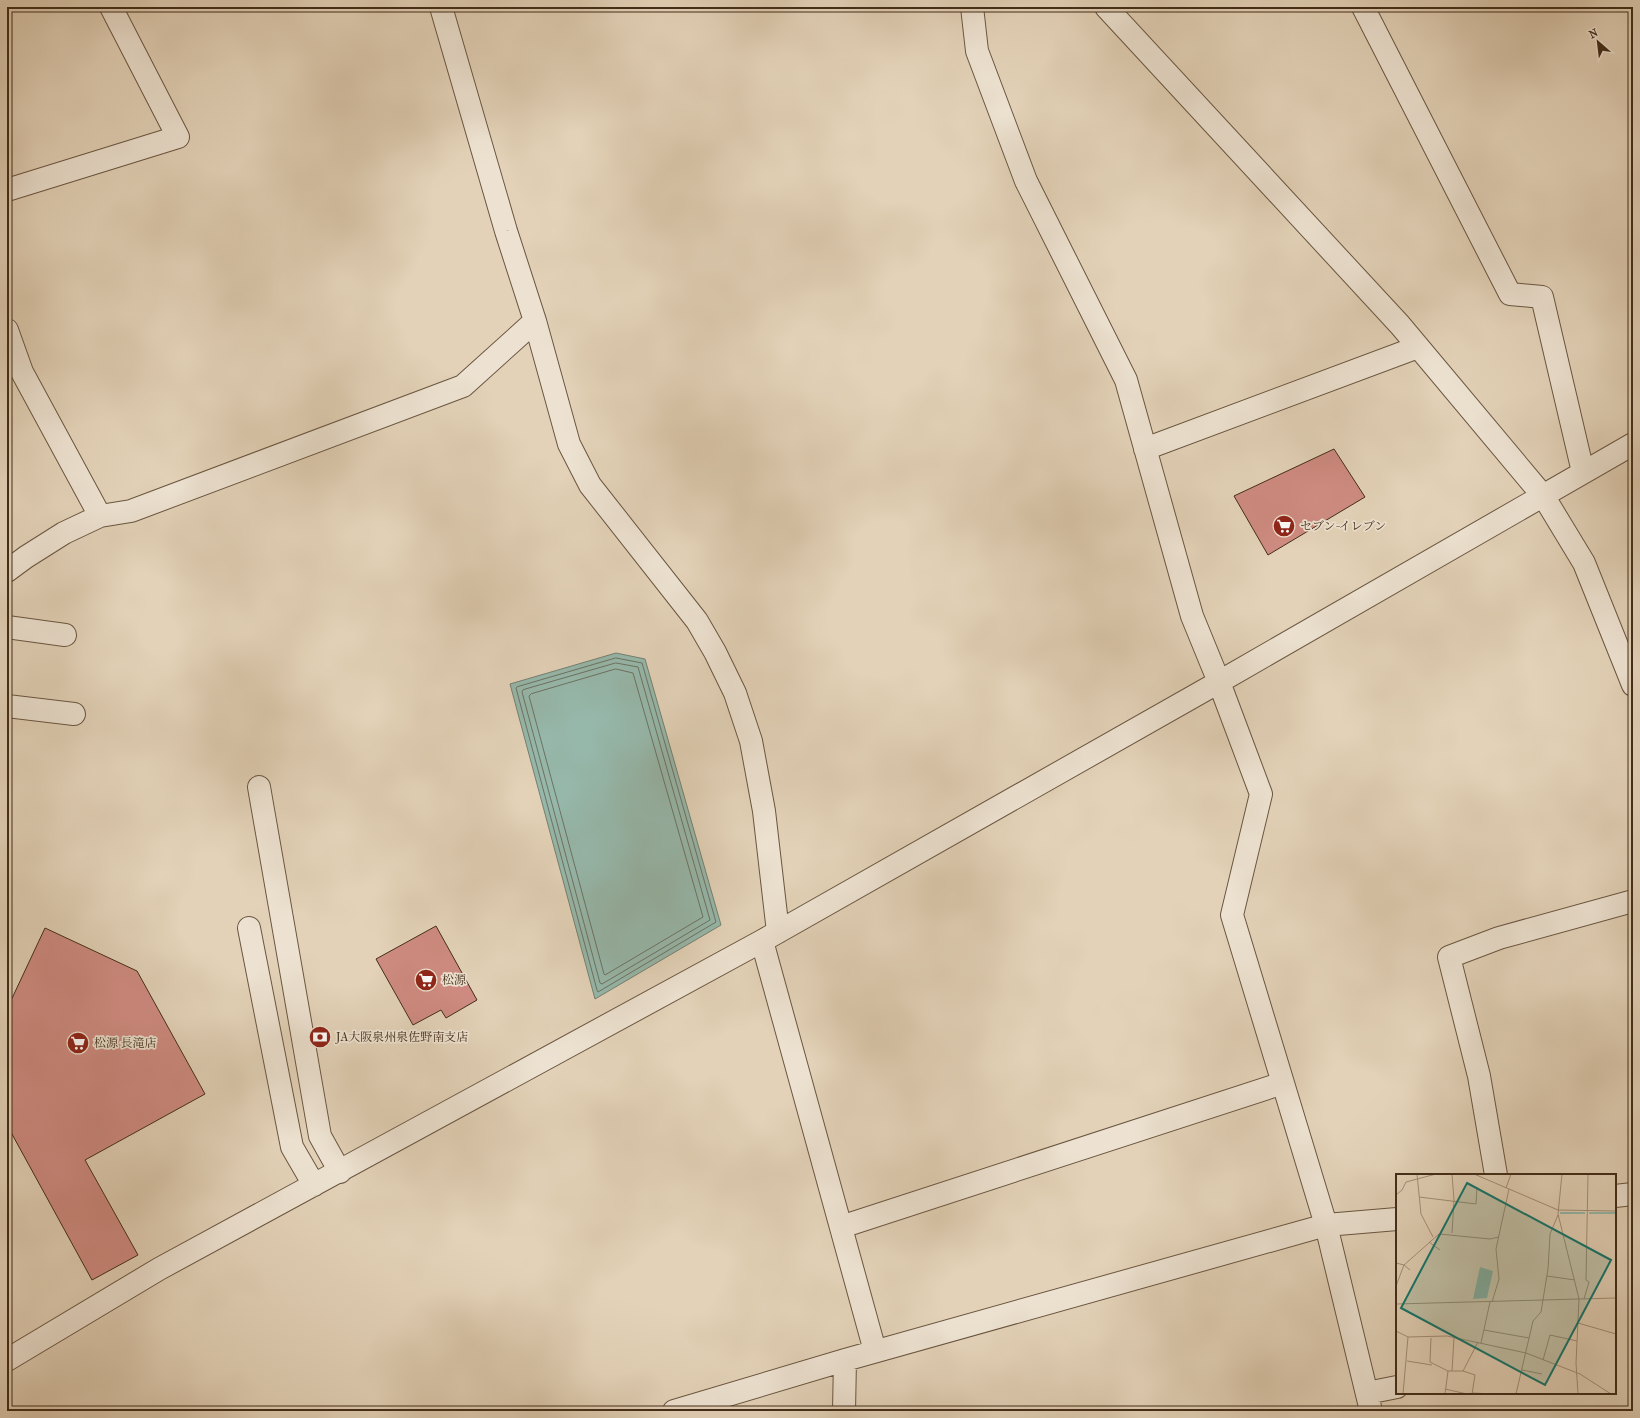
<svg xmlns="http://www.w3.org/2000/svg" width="1640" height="1418" viewBox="0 0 1640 1418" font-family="'IM FELL French Canon','Noto Serif JP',serif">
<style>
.water{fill:#96b8ab;stroke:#748071}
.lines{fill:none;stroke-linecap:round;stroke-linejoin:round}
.shore{stroke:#6c7262;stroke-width:1}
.building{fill:#cf8b81;stroke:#422d19}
.minor-casing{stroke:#6a5641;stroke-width:24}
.minor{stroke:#ede2d1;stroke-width:22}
.labels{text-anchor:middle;stroke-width:3.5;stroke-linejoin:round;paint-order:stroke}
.poi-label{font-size:12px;fill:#422d19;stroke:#ede2d1;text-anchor:start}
.inset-river{fill:none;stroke:#96b8ab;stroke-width:2}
.inset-road{fill:none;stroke:#a39078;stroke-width:1}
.view{fill:#0f766e;fill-opacity:0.15;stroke:#0f766e;stroke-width:2}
.inset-edge{fill:none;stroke:#422d19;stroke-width:2}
</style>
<rect width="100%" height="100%" fill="#e3d2b8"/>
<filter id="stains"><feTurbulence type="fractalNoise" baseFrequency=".005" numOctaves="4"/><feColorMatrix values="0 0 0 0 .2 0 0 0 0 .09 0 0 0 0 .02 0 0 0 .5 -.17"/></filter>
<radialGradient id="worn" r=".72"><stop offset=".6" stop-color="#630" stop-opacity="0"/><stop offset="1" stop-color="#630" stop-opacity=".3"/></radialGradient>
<path class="water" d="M616 653 645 659 721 925 595 999 510 684Z"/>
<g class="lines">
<path class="shore" d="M616 658 642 663 716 922 598 992 597 990 516 688 517 687Z
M616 663 638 667 710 920 602 984 600 983 522 692 523 690Z
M616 669 633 673 703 917 605 975 604 974 529 696 531 694Z"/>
</g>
<path class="building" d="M1334 449 1365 497 1268 555 1234 496Z
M436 926 477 1000 446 1018 441 1010 413 1025 376 959Z
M45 928 137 971 205 1094 85 1160 138 1255 92 1280 7 1125V1009Z"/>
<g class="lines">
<g class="minor-casing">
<path id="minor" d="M441 7 506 231 535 321 569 444 590 485 697 621 715 652 735 693 751 741 764 811 778 932
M972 7 977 51 1026 181 1126 380 1192 616 1219 682 1261 794 1232 915 1326 1225 1371 1411
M1106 7 1400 325 1544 497 1584 563 1633 685
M1363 7 1510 294 1542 297 1583 472
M7 190 178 137 111 7
M7 330 22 372 100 516
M1145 449 1418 347
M7 571 26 557 64 533 100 516 131 511 463 386 535 321
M7 627 65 635
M7 706 74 714
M259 787 320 1136 340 1172
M249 928 292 1147 314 1185
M762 941 875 1351
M1496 1175 1479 1076 1449 957 1499 938 1633 901
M1615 1196 1633 1194
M841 1227 1283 1083
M7 1360 159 1269 762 941 1219 682 1633 444
M1367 1393 1397 1387
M674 1411 845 1360 1326 1225 1397 1219
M844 1411 845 1360"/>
</g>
<use href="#minor" class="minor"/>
</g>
<defs>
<g id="supermarket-disc" transform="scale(1.15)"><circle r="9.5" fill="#8f2418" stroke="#ede2d1"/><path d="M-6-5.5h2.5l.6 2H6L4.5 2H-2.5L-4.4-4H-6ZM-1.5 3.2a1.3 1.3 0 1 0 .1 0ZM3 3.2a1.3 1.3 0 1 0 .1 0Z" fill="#fff"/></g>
<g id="bank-disc" transform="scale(1.15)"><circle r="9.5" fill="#8f2418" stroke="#ede2d1"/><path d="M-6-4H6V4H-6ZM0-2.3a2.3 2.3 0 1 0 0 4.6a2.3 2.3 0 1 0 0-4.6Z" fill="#fff"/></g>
</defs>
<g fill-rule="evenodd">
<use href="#supermarket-disc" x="1284" y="526"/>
<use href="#supermarket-disc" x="426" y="980"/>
<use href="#bank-disc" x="320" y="1037"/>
<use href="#supermarket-disc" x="78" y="1043"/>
</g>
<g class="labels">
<g class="poi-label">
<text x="1300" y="530">セブン-イレブン</text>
<text x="442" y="984">松源</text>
<text x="336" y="1041">JA大阪泉州泉佐野南支店</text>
<text x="94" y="1047">松源 長滝店</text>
</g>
</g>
<g transform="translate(1396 1174)">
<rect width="220" height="220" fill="#e3d2b8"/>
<path d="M84 93 97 97 91 124 77 125Z" fill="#96b8ab"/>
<path class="inset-river" d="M164 39H189M193 39H220"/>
<path class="inset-road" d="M21 0 25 40 37 63M78 0 162 36 220 37M166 0 162 40 183 125 180 189 182 220M110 14 115 0M0 21 6 16 10 8 40 0M23 23 80 30 81 13M56 59 58 26 56 0M33 68 44 76M0 89 8 91 43 60 94 65 103 63M151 102 179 106M0 112 8 91 14 96M188 125 193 108 190 106 192 0M96 128 103 105 100 75 113 15M0 130 220 124M182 149 220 160M88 156 133 164M0 157 12 163 51 162 130 179 184 200 215 220M35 164 34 188 52 197M85 169 94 128M147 186 154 161 181 167M11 187 36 191M126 196 146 200M56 197 58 164M67 197 79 201 76 220M49 215 71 220M76 219 97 220M7 220 12 163M49 220 52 197H67L82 168M120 220 137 147 145 138 152 95 154 60 162 41"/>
<path class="view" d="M71 9 215 86 149 211 5 134Z"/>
<rect width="220" height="220" class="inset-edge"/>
</g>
<rect width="1640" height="1418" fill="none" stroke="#e3d2b8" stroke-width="24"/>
<rect x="8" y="8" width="1624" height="1402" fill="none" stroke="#422d19" stroke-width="2"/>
<rect x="12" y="12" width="1616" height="1394" fill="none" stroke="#422d19"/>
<g transform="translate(1598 42) rotate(332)" stroke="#ede2d1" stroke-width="3" paint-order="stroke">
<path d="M0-3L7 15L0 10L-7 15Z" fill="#422d19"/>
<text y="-6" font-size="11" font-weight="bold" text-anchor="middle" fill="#422d19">N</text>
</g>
<rect width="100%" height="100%" filter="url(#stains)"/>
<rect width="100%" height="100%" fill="url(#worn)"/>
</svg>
